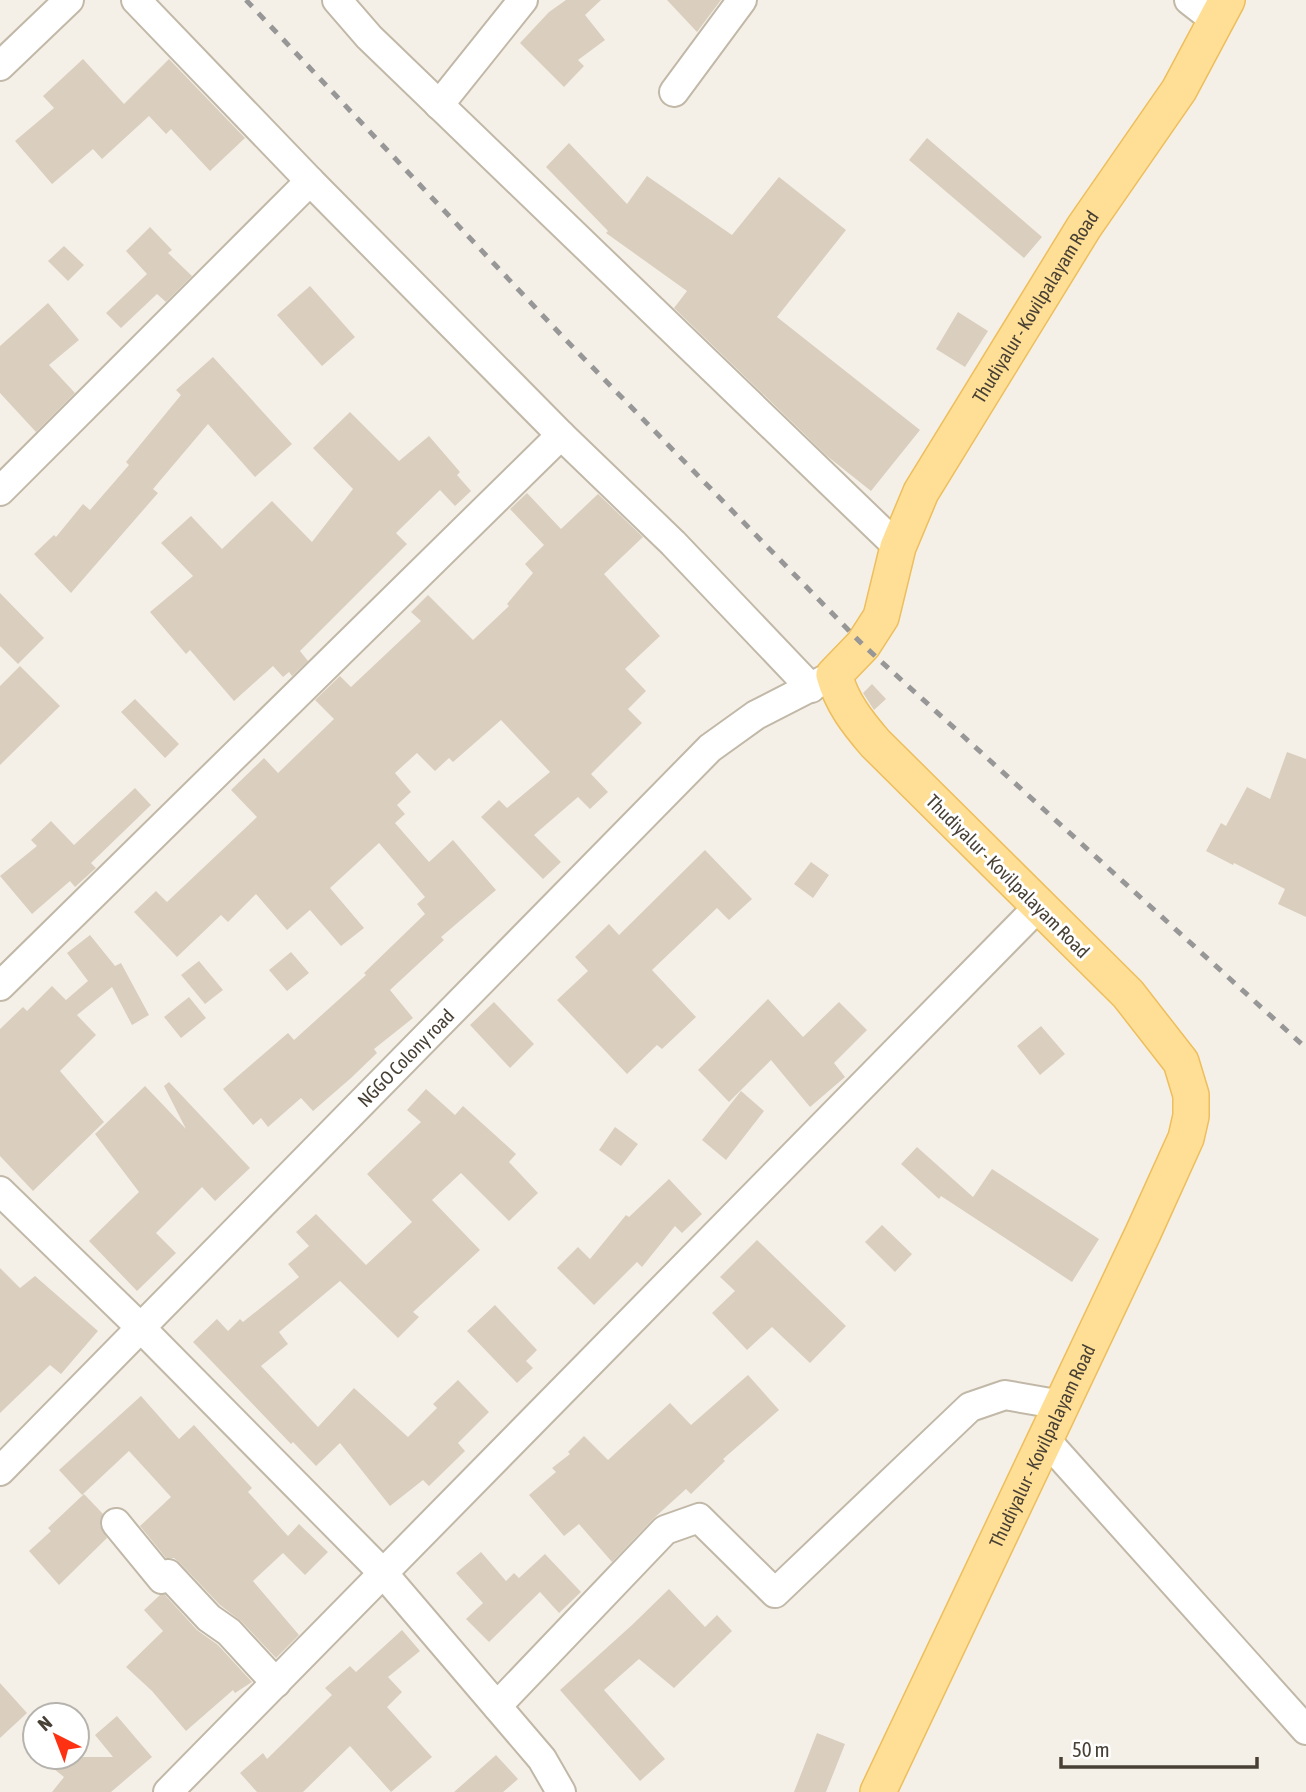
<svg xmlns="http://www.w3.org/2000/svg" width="1306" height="1792" viewBox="0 0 1306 1792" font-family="'Asap Condensed',sans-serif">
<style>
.building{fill:#dacebe}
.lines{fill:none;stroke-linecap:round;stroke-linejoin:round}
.minor-casing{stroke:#c1b8a8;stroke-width:32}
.major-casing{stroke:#edbe5c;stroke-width:38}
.minor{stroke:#fff;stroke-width:28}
.major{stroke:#ffde95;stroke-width:35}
.rail{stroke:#979797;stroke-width:5;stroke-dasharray:9 9;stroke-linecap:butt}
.labels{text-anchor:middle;stroke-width:6;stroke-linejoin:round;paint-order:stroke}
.street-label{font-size:19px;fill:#484035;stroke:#fff}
</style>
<rect width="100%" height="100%" fill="#f5f0e7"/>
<path class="building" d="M566 0H601L585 15 605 40 578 60 584 66 564 87 520 43 549 12Z
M667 0H721L697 32Z
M83 59 124 104 169 59 245 138 210 171 171 129 166 134 149 116 102 159 93 149 52 184 15 141 54 108 43 96Z
M927 138 1042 237 1024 258 909 160Z
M569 143 627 204 647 176 732 235 779 177 846 230 777 317 920 430 871 491 827 456 674 308 687 291 606 233 608 231 546 167Z
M150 227 172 250 168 253 192 276 166 302 157 294 121 328 106 313 147 274 126 251Z
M64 246 84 265 68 281 48 261Z
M310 286 355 337 322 366 277 315Z
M48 303 79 340 49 365 75 393 36 432 0 393V346Z
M958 312 988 331 965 367 936 349Z
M213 357 292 444 255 477 208 424 153 489 158 493 71 593 34 554 54 535 56 537 83 504 90 510 129 465 126 462 181 395 176 390Z
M350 412 399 461 429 436 460 472 457 475 471 491 455 506 440 490 396 533 407 544 300 651 308 661 292 676 289 672 283 677 273 666 234 701 190 650 186 654 150 612 193 576 161 543 191 516 222 549 272 501 312 542 353 489 313 448Z
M527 493 561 529 598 494 643 537 604 574 660 636 625 669 646 691 628 709 642 723 591 774 608 792 590 809 578 797 534 835 561 862 543 879 481 817 499 800 507 808 550 772 501 720 453 762 449 758 435 771 417 753 395 773 411 792 397 805 405 814 395 823 429 862 453 840 496 890 441 937 444 940 390 990 413 1018 374 1049 377 1053 351 1078 313 1111 301 1098 268 1127 261 1118 253 1125 223 1089 288 1033 294 1040 366 975 364 973 425 914 417 904 425 897 379 843 330 888 364 928 341 946 310 910 287 930 256 894 228 922 221 915 177 957 134 912 156 891 167 902 257 817 231 790 264 758 278 773 334 719 315 700 340 676 351 687 421 621 411 612 428 595 473 640 509 606 507 604 533 573 525 564 544 545 510 509Z
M0 593 44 638 18 664 0 646Z
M20 666 60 706 0 765V686Z
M872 684 886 699 874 710 863 693Z
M135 699 179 744 165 758 121 712Z
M1287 752 1306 759V917L1278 904 1285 889 1234 863 1233 865 1206 851 1221 823 1226 826 1247 787 1270 799Z
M135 788 151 805 91 863 96 868 75 887 70 881 32 914 0 876 37 846 31 840 51 821 74 845Z
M705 850 752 899 729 920 717 908 652 970 696 1017 662 1049 657 1045 627 1074 557 1000 588 971 575 957 609 924 619 935Z
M811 862 829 875 813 898 794 884Z
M90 935 115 966 121 963 149 1015 132 1025 112 987 77 1015 96 1035 60 1071 104 1122 33 1191 0 1156V1029L23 1007 27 1011 52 986 66 1000 88 981 67 953Z
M291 952 309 973 287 991 269 970Z
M199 961 223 990 205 1004 181 975Z
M189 997 206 1018 181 1038 164 1017Z
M768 999 803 1037 839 1002 867 1030 834 1063 845 1077 810 1107 771 1060 729 1102 698 1070Z
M494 1002 534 1044 510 1068 470 1025Z
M1041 1026 1065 1054 1040 1075 1017 1046Z
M169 1082 250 1168 215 1201 202 1187 156 1233 176 1253 137 1291 89 1241 139 1192 95 1134 145 1086 186 1129 164 1086Z
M426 1089 455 1115 463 1106 516 1154 509 1162 538 1193 509 1221 461 1173 432 1200 480 1250 413 1312 419 1317 398 1338 340 1281 279 1332 288 1344 261 1366 318 1427 354 1388 408 1437 437 1408 433 1404 458 1380 489 1412 458 1443 465 1451 429 1486 423 1480 390 1506 340 1443 316 1466 293 1442 291 1444 193 1342 217 1319 228 1331 240 1319 243 1322 299 1277 288 1264 309 1246 296 1232 316 1214 366 1265 412 1222 367 1174 421 1122 407 1110Z
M741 1091 764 1111 726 1160 702 1140Z
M615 1127 638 1144 621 1166 599 1150Z
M917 1147 973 1197 992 1169 1099 1239 1072 1282 941 1196 939 1199 901 1164Z
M669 1179 702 1214 682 1233 675 1226 642 1267 637 1262 594 1305 557 1268 578 1247 590 1259 626 1215 629 1217Z
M882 1225 912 1254 895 1272 865 1242Z
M757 1240 846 1326 810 1363 772 1327 747 1350 712 1313 735 1291 720 1277Z
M0 1268 20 1288 35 1276 98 1331 61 1374 50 1365 0 1413Z
M495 1305 537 1350 526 1361 533 1368 517 1383 467 1331Z
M748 1375 779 1410 723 1459 725 1461 691 1494 686 1489 653 1519 612 1562 579 1524 564 1536 529 1495 556 1472 552 1468 570 1454 568 1452 584 1436 608 1460 670 1403 691 1425Z
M141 1396 179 1439 194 1425 252 1488 248 1492 288 1536 299 1524 328 1552 305 1575 283 1553 253 1581 299 1635 276 1658 241 1621 220 1605 180 1563 174 1558H166L140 1526 171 1497 129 1451 82 1495 59 1470Z
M84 1494 103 1514 100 1525 107 1538 59 1585 29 1551 51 1531 48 1528Z
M481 1552 506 1581 514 1573 519 1578 545 1554 581 1592 559 1613 540 1592 489 1642 466 1619 483 1603 456 1573Z
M669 1589 705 1627 717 1615 732 1631 674 1688 639 1659 604 1690 665 1759 640 1781 560 1690 632 1625Z
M160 1595H165L197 1630 218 1645 252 1682 235 1693 233 1690 186 1731 152 1691 126 1667 163 1631 144 1610Z
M402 1630 420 1651 388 1677 402 1692 387 1707 432 1757 391 1792 350 1746 303 1792H257L240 1773 263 1753 267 1759 332 1695 325 1688 350 1666 356 1672Z
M0 1683 27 1713 0 1738Z
M117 1716 152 1757 111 1792H52L64 1777 39 1757H113L95 1735Z
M817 1733 845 1744 826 1792H794Z
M496 1755 518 1779 503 1792H454Z"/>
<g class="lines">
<g class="minor-casing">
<g id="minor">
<path d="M136 0 310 181"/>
<path d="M337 0 369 37 898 547"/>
<path d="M1189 0 1216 21"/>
<path d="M0 66 69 0"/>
<path d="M674 92 742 0"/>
<path d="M439 105 523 0"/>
<path d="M0 491 310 181 561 435 673 543 811 688"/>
<path d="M0 986 561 435"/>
<path d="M0 1191 140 1327 383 1573 542 1759 561 1792"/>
<path d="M1045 1439 1306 1730"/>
<path id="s1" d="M0 1471 710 748 756 715 834 675"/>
<path d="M116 1523 162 1579 168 1574 209 1618 229 1632 276 1683"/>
<path d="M497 1706 665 1530 699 1518 775 1593 970 1407 1005 1395 1062 1405"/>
<path d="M168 1792 1039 906"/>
</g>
</g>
<g class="major-casing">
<g id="major">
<path id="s2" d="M878 1792 1143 1233 1186 1138 1191 1116V1095L1181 1062 1128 994 875 743C857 722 842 703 834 675L863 645 881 617 898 547 921 492 1084 227 1179 90 1227 0"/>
</g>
</g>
<use href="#minor" class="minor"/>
<use href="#major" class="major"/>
<path class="rail" d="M246 0 563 337 863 645 1306 1048"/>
</g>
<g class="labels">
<g class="street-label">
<text dy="7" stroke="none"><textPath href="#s2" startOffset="1748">Thudiyalur - Kovilpalayam Road</textPath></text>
<text transform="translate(1008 876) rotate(45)" y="7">Thudiyalur - Kovilpalayam Road</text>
<text dy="7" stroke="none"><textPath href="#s1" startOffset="579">NGGO Colony road</textPath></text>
<text dy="7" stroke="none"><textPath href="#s2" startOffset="383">Thudiyalur - Kovilpalayam Road</textPath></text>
</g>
</g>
<g transform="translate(56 1736) rotate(318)"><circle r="33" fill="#ffffff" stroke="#b6b3ae" stroke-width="2"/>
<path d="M0-5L12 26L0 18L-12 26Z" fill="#ff3113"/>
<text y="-10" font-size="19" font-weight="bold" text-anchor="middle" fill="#484035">N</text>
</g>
<path d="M1061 1757v10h196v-10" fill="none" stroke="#484035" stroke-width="3.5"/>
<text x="1072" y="1757" font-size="21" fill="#484035" stroke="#ffffff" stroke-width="5" paint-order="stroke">50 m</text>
</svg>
